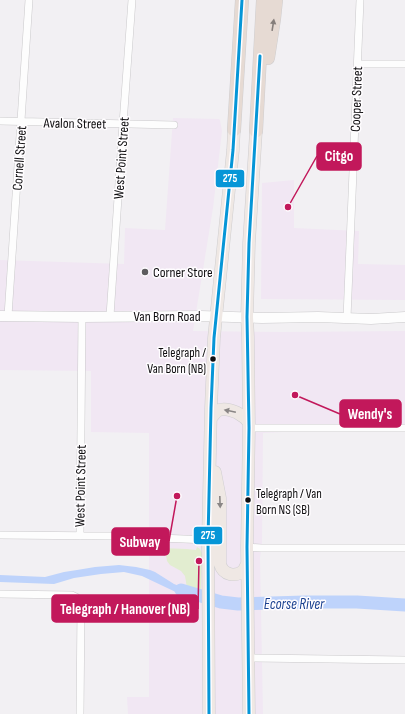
<svg xmlns="http://www.w3.org/2000/svg" width="405" height="714" viewBox="0 0 405 714" font-family="'Sofia Sans Condensed',sans-serif">
<style>
.commercial{fill:#f1e7f3}
.green{fill:#e2edd0}
.water{fill:#bed3fb}
.lines{fill:none;stroke-linecap:round;stroke-linejoin:round}
.river{stroke:#bed3fb;stroke-width:13}
.street-casing{stroke:#cac9cb;stroke-width:8}
.secondary-casing{stroke:#cac9cb;stroke-width:11}
.primary-casing{stroke:#cfced0;stroke-width:13}
.highway-casing{stroke:#cfced0;stroke-width:14}
.street{stroke:#fdfdfd;stroke-width:7}
.secondary{stroke:#fdfdfd;stroke-width:10}
.primary{stroke:#efe8e4;stroke-width:12}
.highway{stroke:#e6dad3;stroke-width:13}
.bus-1-casing{stroke:#fffdff;stroke-width:6}
.bus-1{stroke:#0696d7;stroke-width:3}
.oneway{fill:#857e7b}
.oneway2{fill:#8a8685}
.poi-dot{fill:#5e5d5f;stroke:#fffdff;stroke-width:1.5}
.bus-dot{fill:#0f0e10;stroke:#fffdff;stroke-width:1.5}
.labels{text-anchor:middle;stroke-width:3;stroke-linejoin:round;paint-order:stroke}
.bus-label{font-size:13px;fill:#0f0e10;stroke:#fffdff;text-anchor:end}
.street-label{font-size:14px;fill:#0f0e10;stroke:#fffdff}
.poi-label{font-size:14px;fill:#0f0e10;stroke:#fffdff;text-anchor:start}
.water-label{font-size:15px;font-style:italic;fill:#1a4190;stroke:#fffdff}
.leader{fill:none;stroke:#c2185b;stroke-width:1.5}
.callout-dot{fill:#c2185b;stroke:#fffdff;stroke-width:1.5}
.callout{fill:#c2185b;stroke:#c2185b;stroke-width:1.5}
.callout-label{font-size:15px;text-anchor:middle;font-weight:bold;fill:#fff}
.line-badge{stroke:#fffdff;stroke-width:1.5}
.badge-label{font-size:11px;text-anchor:middle;font-weight:bold;fill:#fff}
</style>
<rect width="100%" height="100%" fill="#f2f0f3"/>
<path class="commercial" d="M173 118 219 119 220 120 222 131 213 208 193 331 282 332 405 331V426L263 433 262 543 260 558 263 714H128L127 697H149V433L91 432V371L0 370V260L124 264 125 228 165 230Z
M294 180V228L359 231 358 264 405 265V300L261 299 262 183Z"/>
<path class="green" d="M139 543 160 546V548L187 549 196 550 197 547 200 549 202 553 201 591 187 588 185 576 181 571 170 565 167 561 166 555 155 554 156 550 153 549 151 547 138 544Z"/>
<path class="water" d="M119 565 136 567 150 570 155 572 174 584 184 588 197 591V600L182 595 142 576 124 572 101 574 74 578 54 584 0 582V575L45 577 64 572 77 570 95 567Z
M220 599 238 602V610L220 606Z"/>
<g class="lines">
<path class="river" d="M181 590 221 602 238 604 305 602H357L405 605"/>
<g class="street-casing">
<path id="street" d="M358 64H405
M0 121 174 125
M8 316 29 0
M110 316 123 124 132 0
M347 318 360 0
M249 428H405
M0 535 111 536 208 540
M80 536 82 317
M247 547 261 548H405
M0 594 72 595C78 597 79 600 81 606L80 714
M249 658 405 660"/>
</g>
<g class="secondary-casing">
<path id="secondary" d="M0 316 82 317 201 316 262 318 318 317 371 319 405 317"/>
</g>
<g class="primary-casing">
<path id="primary" d="M211 418C213 416 215 413 217 411 224 407 236 411 242 416 244 417 247 420 249 423
M215 472 220 498V564C223 575 236 578 244 570 244 569 247 564 247 564
M209 714 208 540 211 408 214 338 233 150 234 130
M249 714 247 547 249 428 248 337 247 317 249 243 256 131"/>
</g>
<g class="highway-casing">
<path id="highway" d="M268 58 274 19 276 0
M234 130 242 0
M256 131 263 0"/>
</g>
<use href="#street" class="street"/>
<use href="#secondary" class="secondary"/>
<use href="#primary" class="primary"/>
<use href="#highway" class="highway"/>
<g class="bus-1-casing">
<path id="bus-1" d="M209 714 208 540 211 408 214 338 233 150 242 0
M249 714 247 547 249 428 247 317 249 243 260 56"/>
</g>
<use href="#bus-1" class="bus-1"/>
</g>
<defs><path id="oneway-solid" d="M-6-.8H1V-3.2L6.5 0L1 3.2V.8H-6Z"/></defs>
<use class="oneway" href="#oneway-solid" transform="translate(273 25) rotate(-81)"/>
<g class="oneway2">
<use href="#oneway-solid" transform="translate(230 411) rotate(-168)"/>
<use href="#oneway-solid" transform="translate(220 502) rotate(88)"/>
</g>
<circle class="poi-dot" cx="145" cy="272" r="4"/>
<g class="bus-dot">
<circle cx="213" cy="359" r="3.5"/>
<circle cx="248" cy="500" r="3.5"/>
</g>
<g class="labels">
<g class="bus-label">
<text x="206" y="357">Telegraph /<tspan x="206" dy="16">Van Born (NB)</tspan></text>
<text x="256" y="498" text-anchor="start">Telegraph / Van<tspan x="256" dy="16">Born NS (SB)</tspan></text>
</g>
<g class="street-label">
<text transform="translate(356 99) rotate(-88)" y="5">Cooper Street</text>
<text transform="translate(75 123) rotate(1)" y="5">Avalon Street</text>
<text transform="translate(19 158) rotate(-86)" y="5">Cornell Street</text>
<text transform="translate(121 158) rotate(-86)" y="5">West Point Street</text>
<text x="167" y="321">Van Born Road</text>
<text transform="translate(80 486) rotate(-89)" y="5">West Point Street</text>
</g>
<g class="poi-label">
<text x="153" y="277">Corner Store</text>
</g>
<g class="water-label">
<text x="294" y="609">Ecorse River</text>
</g>
</g>
<path class="leader" d="M288 207L317 156M295 395L340 414M177 496L169 541M199 561L198 609"/>
<g class="callout-dot">
<circle cx="288" cy="207" r="4"/>
<circle cx="295" cy="395" r="4"/>
<circle cx="177" cy="496" r="4"/>
<circle cx="199" cy="561" r="4"/>
</g>
<g class="callout">
<rect x="317" y="143" width="44" height="27" rx="4"/>
<rect x="340" y="400" width="61" height="27" rx="4"/>
<rect x="112" y="528" width="57" height="27" rx="4"/>
<rect x="52" y="595" width="146" height="27" rx="4"/>
</g>
<g class="callout-label">
<text x="339" y="161">Citgo</text>
<text x="370" y="419">Wendy's</text>
<text x="140" y="547">Subway</text>
<text x="125" y="614">Telegraph / Hanover (NB)</text>
</g>
<g class="line-badge">
<rect x="215" y="169" width="30" height="19" rx="4" fill="#0696d7"/>
<rect x="193" y="526" width="30" height="19" rx="4" fill="#0696d7"/>
</g>
<g class="badge-label">
<text x="230" y="182">275</text>
<text x="208" y="539">275</text>
</g>
</svg>
